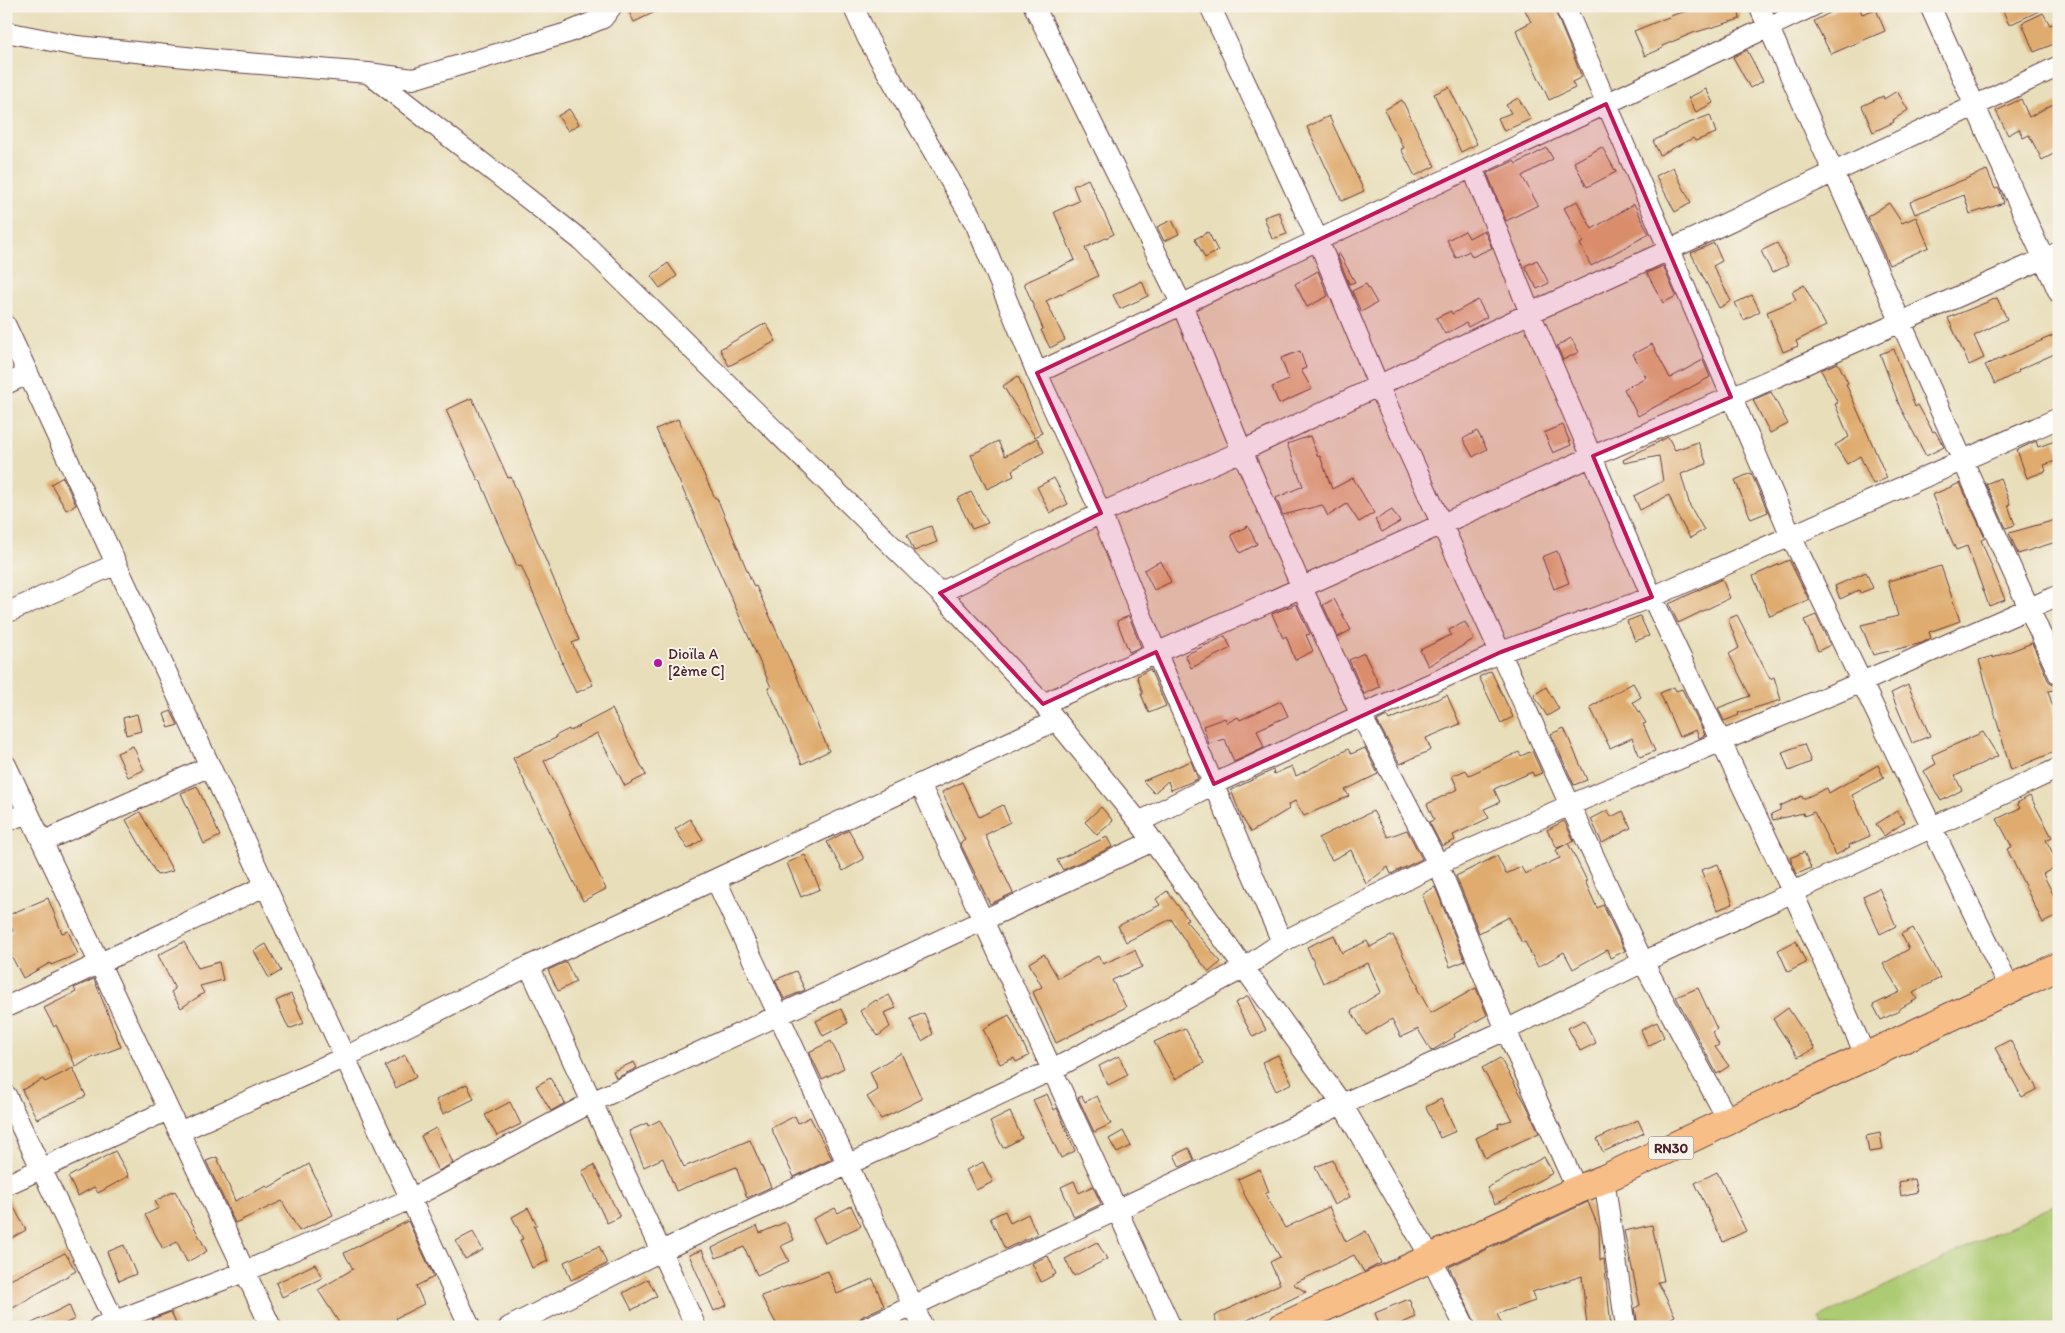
<svg xmlns="http://www.w3.org/2000/svg" width="2065" height="1333" viewBox="0 0 2065 1333" font-family="Itim,sans-serif">
<style>
.green{fill:#adcb72;stroke:#7c754e}
.building{fill:#dfab6e}
.lines{fill:none;stroke-linecap:round;stroke-linejoin:round}
.street-casing{stroke:#623c40;stroke-width:22}
.primary-casing{stroke:#623c40;stroke-width:30}
.street{stroke:#fff;stroke-width:20}
.primary{stroke:#f7be88;stroke-width:28}
.marked{fill:#c2185b;fill-opacity:0.2;stroke:#c2185b;stroke-width:4;stroke-linejoin:round}
.poi-dot{fill:#b5179e;stroke:#f7f3e8;stroke-width:2}
.labels{text-anchor:middle;stroke-width:4;stroke-linejoin:round;paint-order:stroke}
.shield{fill:#f7f3e8;stroke:#7e5f64;stroke-width:1}
.shield-label{font-size:14px;font-weight:bold;fill:#4a1f2b}
.poi-label{font-size:15px;fill:#4a1f2b;stroke:#f7f3e8;text-anchor:start}
</style>
<rect width="100%" height="100%" fill="#f7f3e8"/>
<filter id="ink" filterUnits="userSpaceOnUse"><feTurbulence type="fractalNoise" baseFrequency=".02" numOctaves="2"/><feDisplacementMap in="SourceGraphic" scale="10" xChannelSelector="R" yChannelSelector="G"/><feConvolveMatrix kernelMatrix="1 2 1 2 8 2 1 2 1" color-interpolation-filters="sRGB"/></filter>
<filter id="wash" filterUnits="userSpaceOnUse"><feTurbulence type="fractalNoise" baseFrequency=".0096" numOctaves="4" result="noise"/><feDisplacementMap in="SourceGraphic" scale="20" xChannelSelector="R" yChannelSelector="G"/><feGaussianBlur stdDeviation="1.12" result="paint"/><feColorMatrix in="noise" values="0 0 0 0 0 0 0 0 0 0 0 0 0 0 0 0 0 1.4 0 .05"/><feComposite in="paint" operator="in"/></filter>
<g filter="url(#wash)">
<rect width="100%" height="100%" fill="#e8deba"/>
<path class="green" d="M2059 1203V1327H1823L1819 1318Z"/>
<g id="blocks">
<path class="building" d="M626 6H668L634 22Z
M1523 6H1553L1582 77 1572 82 1575 88 1549 100 1516 30 1531 22Z
M1706 6H1738L1740 19 1693 33 1662 46 1663 48 1645 56 1634 31 1676 14Z
M1843 6H1859L1862 14 1876 9 1885 31 1831 54 1814 21Z
M2001 6H2050L2009 25Z
M2043 13 2050 25 2059 22V42L2034 52 2022 23Z
M1747 50 1763 81 1750 88 1733 57Z
M1449 87 1477 144 1461 152 1434 94Z
M1706 89 1713 103 1696 112 1688 98Z
M1897 91 1908 110 1893 120 1894 122 1873 132 1862 106 1883 96 1884 99Z
M1518 98 1531 119 1504 131 1498 118 1511 113 1506 105Z
M2021 99 2029 117 2059 101V151L2042 160 2029 135 2023 138 2019 129 2008 135 1996 111Z
M1402 100 1435 166 1415 176 1401 149 1404 148 1384 110Z
M569 109 579 124 568 131 558 116Z
M1710 115 1716 133 1695 141 1693 138 1660 155 1653 141 1684 125Z
M1329 116 1364 191 1342 201 1307 127Z
M1602 147 1616 172 1587 187 1574 162Z
M1547 148 1553 159 1522 176 1538 205 1506 221 1487 173 1514 161 1516 164Z
M1673 167 1691 203 1675 212 1656 176Z
M1987 170 1995 189 1999 188 2004 203 1970 214 1964 195 1915 214 1910 202Z
M1088 179 1114 234 1085 248 1098 276 1046 301 1065 340 1050 348 1041 330 1043 329 1024 283 1075 260 1054 212 1079 201 1073 186Z
M1577 201 1592 229 1634 204 1649 234 1591 266 1580 244 1583 242 1564 208Z
M1889 203 1902 223 1916 217 1929 247 1889 265 1867 217Z
M1279 212 1287 234 1272 239 1264 217Z
M1172 220 1179 234 1164 241 1157 227Z
M1484 230 1492 248 1472 257 1469 251 1456 258 1447 240 1465 231 1469 238Z
M1208 232 1218 251 1205 258 1195 239Z
M1714 243 1722 261 1713 266 1731 301 1719 308 1691 253Z
M1777 243 1788 265 1772 273 1761 251Z
M1339 253 1355 282 1349 284 1337 255Z
M1537 260 1549 283 1537 289 1525 266Z
M668 263 677 276 660 288 651 276Z
M1663 266 1676 296 1663 303 1647 273Z
M1318 271 1328 296 1307 307 1295 284Z
M1142 281 1148 296 1120 309 1113 295Z
M1366 284 1377 303 1361 312 1352 291Z
M1804 285 1826 326 1796 341 1798 346 1783 352 1767 312 1796 300 1792 292Z
M1752 295 1760 311 1744 320 1735 303Z
M1997 298 2007 319 1974 336 1984 358 1969 365 1948 318Z
M1478 300 1487 317 1468 327 1466 323 1445 334 1436 318 1451 311 1452 314Z
M766 323 776 341 729 366 720 349Z
M2059 333V352L2018 370 2019 372 1995 384 1985 365Z
M1571 338 1579 352 1563 360 1557 346Z
M1652 344 1670 378 1703 360 1710 377 1638 416 1624 389 1646 377 1633 354Z
M1894 349 1915 407 1918 405 1933 432 1935 431 1944 447 1926 456 1900 407 1880 354Z
M1300 351 1306 368 1301 370 1312 389 1279 404 1272 387 1289 380 1281 358Z
M1838 363 1848 383 1846 384 1887 478 1873 484 1860 456 1847 464 1835 445 1849 437 1835 404 1838 403 1821 370Z
M1018 376 1042 433 1035 437 1003 386Z
M1771 392 1788 424 1770 433 1753 400Z
M472 398 508 478 511 477 579 640 572 643 593 685 576 693 562 663H563L521 565 517 566 480 480H478L446 410Z
M678 419 715 498H717L754 587 756 586 791 663 829 751 802 764 768 688 771 687 656 429Z
M1563 425 1571 445 1553 453 1544 433Z
M1477 431 1487 449 1473 457 1463 439Z
M1310 436 1318 457 1320 456 1332 489 1353 478 1374 513 1359 522 1347 504 1328 516 1322 505 1283 515 1276 498 1303 486 1287 444Z
M1668 437 1675 450 1698 442 1707 464 1681 474 1690 506 1704 530 1690 538 1676 513 1669 495 1640 510 1634 496 1663 481 1659 456 1624 463 1623 460Z
M1037 438 1044 452 1012 470 1014 476 987 489 971 455 998 441 1005 456Z
M2036 441 2038 447 2055 441 2059 452V460L2044 465 2046 471 2027 478 2017 450Z
M1751 473 1768 512 1751 519 1735 480Z
M63 477 76 505 66 510 51 484Z
M1054 478 1068 504 1050 513 1037 487Z
M2000 478 2010 504 2008 505 2015 525 2006 528 1986 484Z
M1960 483 1985 538 1981 540 2005 600 1989 606 1967 546 1956 550 1932 495Z
M971 492 988 523 972 529 957 499Z
M1392 510 1400 522 1382 532 1375 520Z
M2059 519V541L2018 554 2009 533Z
M931 526 937 542 914 551 907 535Z
M1248 526 1257 544 1240 553 1231 535Z
M1557 551 1569 583 1554 589 1542 557Z
M1789 560 1809 600 1770 616 1753 576Z
M1161 561 1171 582 1154 590 1144 570Z
M1941 566 1960 621 1929 632 1931 638 1922 643 1873 655 1861 625 1898 616 1888 581Z
M1866 572 1873 588 1860 593 1859 590 1840 599 1835 586Z
M1722 579 1730 598 1678 623 1669 604Z
M1334 599 1351 630 1338 637 1323 605Z
M1296 604 1310 634 1306 635 1313 651 1295 660 1286 636 1283 638 1272 614Z
M1737 615 1770 679 1774 677 1781 700 1738 713 1739 715 1724 721 1718 708 1750 696 1729 654 1739 648 1728 619Z
M1816 615 1830 645 1818 651 1804 620Z
M1129 616 1141 647 1129 652 1117 621Z
M1640 616 1649 636 1635 641 1627 621Z
M1465 622 1474 639 1428 666 1420 650 1451 635 1449 630Z
M1225 636 1231 648 1191 668 1185 655Z
M2032 643 2048 680 2052 685 2059 687V689L2048 691 2059 727V750L2011 770 1979 660 1993 656V658Z
M1364 653 1380 687 1364 694 1349 660Z
M1150 669 1166 706 1149 713 1141 694H1143L1137 676Z
M1491 671 1513 717 1501 723 1479 677Z
M1633 683 1641 697 1633 702 1646 723 1643 724 1655 751 1640 757 1632 738 1610 748 1590 707Z
M1908 685 1930 736 1912 743 1891 693Z
M1546 687 1559 709 1547 716 1534 695Z
M1674 687 1676 691 1682 689 1705 735 1699 738 1696 730 1679 737 1660 693Z
M1447 695 1460 724 1426 738 1431 750 1400 764 1377 721 1387 716 1389 720Z
M1281 701 1288 716 1257 730 1264 748 1234 762 1225 739 1209 744 1203 726 1225 718 1227 723 1238 717 1240 720Z
M612 709 646 775 625 786 597 733 544 761 606 889 583 901 513 758 556 738 555 736 569 729 570 731Z
M171 711 178 725 169 728 164 714Z
M137 714 141 731 126 735 123 718Z
M1564 728 1587 780 1574 785 1551 734Z
M1983 732 1998 756 1955 776 1962 790 1941 801 1924 771 1936 764 1932 755Z
M1804 744 1811 762 1789 771 1782 752Z
M133 746 144 770 128 777 117 753Z
M1365 748 1378 774 1345 790 1349 796 1304 816 1295 801 1288 805 1289 809 1251 832 1241 816 1231 790 1273 770 1274 774 1292 766 1296 776 1348 749 1351 754Z
M1532 751 1542 773 1534 776 1532 772 1494 789 1500 802 1484 809 1489 818 1453 835 1455 840 1442 846 1429 822 1434 820 1427 804 1458 789 1452 776 1466 770 1469 775 1519 752 1521 756Z
M1191 761 1198 779 1171 790 1168 781 1154 793 1143 781Z
M1878 765 1884 778 1852 795 1870 836 1849 845 1850 847 1836 855 1814 812 1804 816 1803 813 1773 820 1771 814 1780 810V806L1802 796 1803 799 1827 788 1829 793Z
M962 782 979 817 1003 805 1010 822 985 835 1013 893 990 904 960 843 965 840 942 792Z
M197 786 220 836 204 844 181 793Z
M2030 796 2052 837 2046 840 2059 865 2043 874 2059 906V915L2043 923 2007 849 2012 847 1997 819 2020 808 2017 803Z
M1101 807 1113 821 1097 835 1085 822Z
M1608 810 1611 817 1623 811 1631 828 1602 843 1591 819Z
M1373 811 1388 837 1407 830 1422 859 1391 874 1388 867 1366 884 1351 850 1332 860 1318 838Z
M1897 811 1905 822 1884 836 1876 824Z
M140 812 173 871 157 875 126 820Z
M690 819 703 839 688 849 675 829Z
M1564 821 1574 841 1557 848 1547 830Z
M849 830 864 859 843 871 827 842Z
M1107 837 1112 847 1063 870 1057 860Z
M1568 843 1587 881H1585L1597 908 1603 905 1625 951 1610 958 1607 950 1573 969 1564 952 1538 967 1525 942 1522 943 1509 917 1479 933 1456 876 1497 856 1506 874 1521 867 1525 874 1560 858 1556 850Z
M1804 852 1811 868 1797 874 1790 858Z
M805 855 820 889 801 897 787 863Z
M1718 864 1733 904 1717 910 1701 870Z
M1435 887 1465 961 1450 967 1422 894Z
M1879 888 1896 926 1880 934 1863 896Z
M1167 891 1188 919 1185 920 1221 962 1209 972 1189 947 1171 919 1126 942 1118 926 1160 905 1156 899Z
M48 898 62 933 68 931 78 954 51 965 50 963 23 978 12 957 6 959V934L13 931 6 916Z
M1913 928 1940 978 1913 993 1917 999 1899 1009V1011L1881 1020 1873 1005 1900 992 1883 964 1909 949 1901 934Z
M1334 935 1342 953 1367 941 1370 947 1393 935 1419 987 1417 988 1431 1013 1476 988 1487 1015 1454 1034 1455 1037 1431 1051 1418 1029 1401 1037 1392 1019 1366 1035 1351 1011 1381 992 1368 963 1323 983 1307 947Z
M1796 941 1806 963 1788 972 1778 950Z
M184 942 198 968 219 962 223 980 200 986 204 993 181 1008 171 992 175 989 158 955Z
M266 944 281 971 269 978 254 951Z
M1135 950 1142 967 1112 980 1126 1007 1056 1043 1033 992 1042 987 1029 963 1044 954 1058 978 1098 956 1103 964Z
M566 962 576 982 558 991 548 970Z
M796 971 805 990 784 999 775 980Z
M94 979 121 1047 89 1059 76 1067 56 1025 54 1027 44 1008 76 992 74 988Z
M1698 988 1717 1029 1712 1032 1719 1045 1715 1047 1729 1066 1717 1074 1676 997Z
M291 994 304 1023 289 1029 276 1001Z
M889 995 896 1008 884 1013 890 1027 878 1036 860 1011 876 1000 877 1001Z
M1248 996 1266 1030 1253 1037 1235 1003Z
M1788 1008 1815 1049 1798 1057 1773 1019Z
M841 1009 848 1023 823 1036 816 1021Z
M924 1013 933 1034 922 1041 910 1019Z
M1009 1015 1029 1056 1016 1062 1014 1058 1000 1064 983 1029Z
M1584 1020 1596 1043 1580 1051 1568 1028Z
M1657 1022 1664 1037 1648 1046 1641 1030Z
M1185 1028 1204 1063 1175 1079 1154 1042Z
M2010 1040 2037 1089 2022 1097 1995 1048Z
M831 1041 844 1068 822 1079 809 1052Z
M901 1053 922 1099 881 1119 867 1097 878 1090 870 1072Z
M405 1055 416 1077 396 1088 385 1066Z
M1278 1055 1292 1083 1276 1091 1262 1062Z
M1119 1056 1128 1075 1108 1085 1099 1066Z
M1500 1058 1526 1104 1539 1133 1485 1158 1476 1138 1499 1127 1498 1124 1512 1120 1482 1068Z
M634 1062 637 1068 616 1078 613 1071Z
M73 1068 86 1096 37 1119 22 1090 43 1079 45 1082Z
M550 1078 565 1103 551 1111 536 1086Z
M467 1084 474 1099 443 1114 436 1100Z
M1047 1094 1054 1110 1057 1108 1075 1151 1061 1158 1033 1100Z
M1082 1096 1085 1102 1097 1096 1111 1124 1094 1132 1078 1098Z
M1441 1099 1456 1131 1440 1138 1426 1107Z
M510 1102 521 1124 497 1136 485 1115Z
M1010 1112 1022 1138 1003 1148 990 1122Z
M795 1116 798 1123 810 1117 832 1159 794 1177 771 1128Z
M660 1120 684 1167 750 1140 771 1187 747 1198 736 1167 676 1191 663 1158 644 1167 629 1131 647 1123 648 1126Z
M1638 1120 1644 1133 1603 1152 1597 1139Z
M436 1128 453 1163 438 1171 421 1136Z
M1123 1131 1131 1146 1117 1153 1109 1139Z
M1880 1133 1883 1150 1869 1152 1866 1136Z
M1189 1148 1194 1160 1180 1167 1174 1155Z
M115 1151 129 1176 98 1193 94 1187 78 1196 68 1177Z
M217 1157 235 1201 267 1186 268 1188 309 1164 333 1215 299 1231 282 1201 235 1223 206 1161Z
M1544 1157 1553 1173 1495 1204 1487 1188Z
M1333 1160 1338 1174 1350 1197 1334 1205 1315 1167Z
M983 1162 993 1182 976 1190 966 1170Z
M594 1165 620 1217 607 1223 582 1171Z
M1260 1169 1269 1192 1265 1194 1285 1228 1329 1207 1346 1242 1366 1231 1381 1263 1364 1272 1354 1255 1293 1284 1306 1292 1233 1327H1218L1214 1316 1280 1284 1270 1262 1280 1257 1245 1196 1238 1179Z
M1717 1172 1746 1231 1723 1242 1695 1183Z
M1914 1179 1917 1192 1901 1196 1899 1182Z
M1074 1181 1079 1193 1093 1186 1101 1204 1074 1217 1061 1187Z
M175 1191 207 1251 187 1262 177 1242 163 1249 145 1215 159 1208 155 1201Z
M8 1196 26 1230 6 1241V1197Z
M1588 1202 1599 1229 1600 1260 1604 1259 1611 1327H1587L1582 1276 1532 1292 1535 1301 1497 1314 1503 1327H1477L1449 1267Z
M851 1206 861 1226 825 1243 813 1219 835 1208 838 1213Z
M528 1208 537 1225 534 1226 548 1261 532 1268 520 1240 523 1239 512 1217Z
M1005 1211 1010 1223 1028 1214 1037 1234 1005 1249 990 1218Z
M408 1221 434 1277 416 1286 424 1304 396 1318 400 1327H342L318 1290 353 1269 344 1253Z
M786 1222 794 1240 781 1246 789 1261 757 1275 744 1247 716 1258 712 1248 757 1226 760 1233Z
M1652 1225 1664 1281 1658 1282 1675 1316 1654 1327H1638L1635 1308 1640 1305 1624 1231Z
M473 1232 483 1250 465 1259 456 1241Z
M1097 1242 1107 1259 1074 1276 1065 1259Z
M124 1245 136 1274 119 1281 107 1252Z
M599 1246 607 1264 571 1280 564 1262Z
M702 1250 727 1305 714 1311 689 1255Z
M65 1253 76 1271 6 1312V1282Z
M1048 1256 1056 1274 1041 1282 1032 1263Z
M315 1264 322 1278 282 1297 276 1283Z
M828 1271 837 1294 873 1279 884 1306 863 1316 850 1327H778L761 1296Z
M648 1279 657 1296 632 1310 623 1293Z
M1409 1299 1416 1317 1393 1327H1380L1375 1313Z
M69 1305 75 1319 58 1327H24Z
M171 1312 178 1327H156L152 1319Z"/>
</g>
</g>
<g filter="url(#ink)">
<use href="#blocks" fill-opacity="0" stroke="#623c40" stroke-width="1"/>
<g class="lines">
<g class="street-casing">
<path id="street" d="M853 6 868 39 976 225 1037 373 1101 513 1156 652 1282 942
M1034 6 1182 305 1242 451 1302 588 1361 715 1438 864 1506 1030 1577 1190
M1210 6 1318 240 1379 387 1570 805 1643 962 1729 1122
M1565 6 1791 536 2010 989
M1759 6 2059 675
M1930 6 2059 293
M6 32 77 46 235 62 368 73 582 241 940 593 1043 704 1139 822 1342 1104 1431 1258 1465 1327
M368 73 413 79 567 33 603 18 612 6
M1472 167 1530 313 1652 597 1793 893 1866 1057
M6 326 470 1327
M1037 373 1813 6
M6 384 28 374
M940 593 1101 513 1242 451 1530 313 1669 250 2059 66
M6 613 116 564
M1043 704 1593 456 1731 397 2059 252
M6 765 271 1327
M920 784 1171 1327
M6 822 28 812
M1139 822 1214 784 1361 715 1501 652 1652 597 2059 418
M42 842 210 766
M716 880 923 1327
M529 966 696 1327
M6 1007 265 886
M6 1095 117 1327
M179 1132 345 1057 529 966 1055 721
M1604 1179 1626 1327
M6 1185 168 1110
M99 1327 244 1272 410 1199 592 1102 1153 841
M509 1327 661 1251 1052 1070 1244 968 1282 942 1438 864 1570 805 1862 682 2059 595
M868 1327 1342 1104 1506 1030 1643 962 2059 768"/>
</g>
<g class="primary-casing">
<path id="primary" d="M1282 1327 1577 1190 1604 1179 2059 966"/>
</g>
<use href="#street" class="street"/>
<use href="#primary" class="primary"/>
</g>
</g>
<path class="marked" d="M1606 104 1731 397 1593 456 1652 597 1501 652 1214 784 1156 652 1043 704 940 593 1101 513 1037 373Z"/>
<circle class="poi-dot" cx="658" cy="663" r="5"/>
<g class="labels">
<rect class="shield" x="1648.5" y="1136.5" width="45" height="23" rx="4"/>
<g class="shield-label">
<text x="1671" y="1153">RN30</text>
</g>
<g class="poi-label">
<text x="668" y="659">Dioïla A<tspan x="668" dy="17">[2ème C]</tspan></text>
</g>
</g>
<rect width="2065" height="1333" fill="none" stroke="#f7f3e8" stroke-width="25"/>
</svg>
